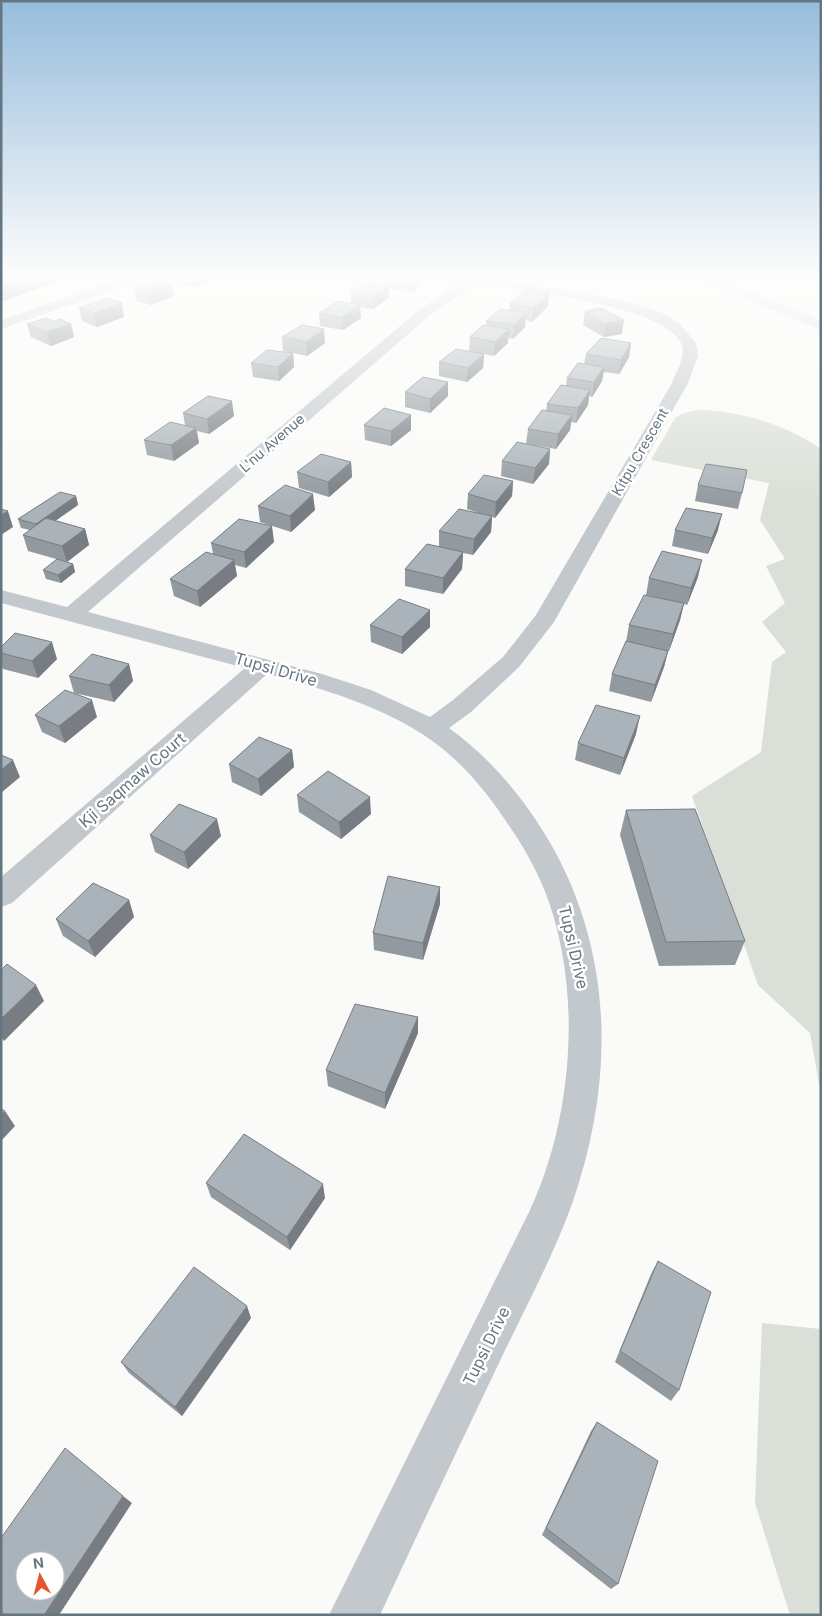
<svg xmlns="http://www.w3.org/2000/svg" width="822" height="1616" viewBox="0 0 822 1616" font-family="Inter,sans-serif">
<style>
.green{fill:#dadfd7}
.lines{fill:none;stroke-linecap:round;stroke-linejoin:round}
.lane{fill:#c3c8cc;fill-rule:evenodd}
.street{fill:#c3c8cc;fill-rule:evenodd}
.secondary{fill:#d6dbdf;fill-rule:evenodd}
.wall{fill:#929a9f}
.shaded-wall{fill:#777d82}
.building{fill:#aab3b9;stroke:#777d82;fill-rule:evenodd}
.labels{text-anchor:middle;stroke-width:5;stroke-linejoin:round;paint-order:stroke}
.far-street-label{font-size:14px;fill:#657683;stroke:#fff}
.street-label{font-size:16px;fill:#657683;stroke:#fff}
</style>
<rect width="100%" height="100%" fill="#fafaf8"/>
<path class="green" d="M698 410C740 411 785 424 821 449V1095L810 1033 758 985 692 796 761 752 772 662 786 652 762 622 785 603 766 566 785 559 760 520 769 483 651 460 675 418 684 413Z
M762 1323 821 1329V1615H790L755 1503Z"/>
<g class="lines">
<path class="lane" d="M438 278H454L472 283 468 285Z"/>
<path class="street" d="M122 278H141L139 281 1 329V320Z
M467 278H492L620 300 665 314 680 324 696 343 698 356 688 383 554 622 519 667 471 712 449 728C495 761 533 809 559 859 615 969 612 1089 572 1204 552 1259 523 1312 498 1365 458 1448 419 1531 380 1615H329L530 1210C574 1116 583 985 544 889 533 862 518 838 501 814 482 786 458 759 431 740 383 706 323 689 267 674L12 903 1 907V877L245 668 1 603V590L67 607 419 310ZM477 283C519 291 663 304 681 343 687 355 676 372 672 383L536 615 503 657 453 700 430 717 371 690 322 674 88 612 429 316Z"/>
<path class="secondary" d="M700 278H718L821 321V330L702 281Z"/>
</g>
<path class="wall" d="M1 278H65L4 301 1 300Z
M177 278H214V279L192 287 178 283Z
M381 278H421V285L411 292 389 288V298L373 309 360 307 361 318 343 330 320 326 319 313 351 303V292L382 284Z
M134 288 174 296 151 305 136 301Z
M510 304 548 306 532 322 525 320V327L513 339 508 338V343L494 356 484 354 483 368 467 382 439 376V362L469 351 470 337 486 325V321L509 310Z
M79 308 124 317 97 327 82 321Z
M585 311 622 334 604 337 583 325Z
M54 321 71 324 74 337 51 346 31 337 27 324Z
M282 337 325 343 307 356 283 351Z
M631 343 629 357 619 374 604 372 602 381 592 397 589 396 588 405 576 423 571 422 570 430 556 449 526 444 528 429 546 411 547 404 566 386 567 378 584 364 586 354Z
M293 353 294 367 279 381 253 377 251 363Z
M448 382V396L430 413 405 407V392Z
M183 413 234 416 209 434 197 431 199 443 174 461 147 455 144 440 185 425Z
M364 425 411 430 391 446 365 440Z
M550 449 549 464 533 484 501 476 502 461Z
M351 462 352 477 329 497 299 488 297 472Z
M513 481 512 496 495 518 492 517 491 532 473 555 463 553 462 569 443 594 405 586V569L439 547V531L479 513 467 509 468 494Z
M698 485 742 493 738 509 695 501Z
M76 496 78 505 55 521 85 529 89 545 67 562 28 551 23 535 30 530 21 528 18 519Z
M258 506 315 510 291 532 260 522Z
M675 530H718L708 554 672 546Z
M274 542 246 568 235 565 237 576 200 607 174 596 170 579 213 554 211 543Z
M73 564 75 572 61 583 46 579 43 570Z
M698 577 687 605 684 604 680 620 669 651H668L664 667 651 702 609 691 612 674 626 642 629 625 664 599 646 595 649 578Z
M430 610V627L402 654 371 642 370 625Z
M1 647 57 659 38 678 3 669 1 664Z
M129 664 133 681 114 702 74 693 69 676Z
M35 715 97 717 65 743 42 732Z
M636 734 620 775 575 760 578 743Z
M292 750 294 767 261 796 232 782 229 764Z
M297 795 371 814 341 839 299 812Z
M626 810 745 941 735 965 659 966 620 835Z
M150 835 221 836 188 869 155 852Z
M440 887V904L423 960 374 950 373 933Z
M129 900 134 917 95 957 63 936 56 919Z
M418 1017V1033L385 1109 328 1086 326 1070Z
M206 1183 325 1198 290 1250 211 1197Z
M658 1261 679 1390 671 1401 615 1362 651 1274Z
M251 1318 182 1416 129 1373 121 1362Z
M597 1422 618 1584 611 1589 542 1535 591 1431Z"/>
<path class="shaded-wall" d="M28 278H65L4 301 1 287Z
M190 278H214V279L192 287Z
M413 278H421V285L411 292V279Z
M172 283 174 296 151 305 149 292Z
M389 285V298L373 309 372 296Z
M549 293 548 306 532 322 533 308Z
M122 303 124 317 97 327 94 313Z
M360 305 361 318 343 330 342 317Z
M526 313 525 327 513 339 514 325Z
M624 320 622 334 604 337 605 324Z
M71 324 74 337 51 346 47 332Z
M324 329 325 343 307 356 306 342Z
M509 329 508 343 494 356 495 342Z
M631 343 629 357 619 374 621 360Z
M293 353 294 367 279 381 278 367Z
M484 354 483 368 467 382 468 368Z
M604 367 602 381 592 397 594 382Z
M448 382V396L430 413V399Z
M590 390 588 405 576 423 578 408Z
M232 401 234 416 209 434 207 419Z
M411 415V430L391 446V431Z
M572 415 570 430 556 449 558 434Z
M196 428 199 443 174 461 171 445Z
M550 449 549 464 533 484 535 468Z
M351 462 352 477 329 497 328 482Z
M513 481 512 496 495 518 496 502Z
M313 494 315 510 291 532 290 516Z
M76 496 78 505 38 533 36 524Z
M8 511 13 527 1 535V515Z
M722 514 718 530 708 554 712 538Z
M492 516 491 532 473 555 474 539Z
M272 526 274 542 246 568 244 552Z
M85 529 89 545 67 562 62 546Z
M463 552 462 569 443 594V578Z
M234 560 237 576 200 607 197 591Z
M702 560 698 577 687 605 691 588Z
M73 564 75 572 61 583 58 575Z
M684 603 680 620 669 651 673 634Z
M430 610V627L402 654V637Z
M52 642 57 659 38 678 32 661Z
M668 651 664 667 651 702 655 685Z
M129 664 133 681 114 702 109 685Z
M92 700 97 717 65 743 59 726Z
M640 716 636 734 620 775 624 758Z
M292 750 294 767 261 796 258 779Z
M13 760 20 777 1 793V770Z
M370 797 371 814 341 839 339 822Z
M217 819 221 836 188 869 184 852Z
M440 887V904L423 960V943Z
M129 900 134 917 95 957 88 941Z
M36 985 44 1001 4 1041 1 1037V1019Z
M418 1017V1033L385 1109V1093Z
M5 1111 15 1126 1 1141V1115Z
M323 1184 325 1198 290 1250 287 1237Z
M247 1306 251 1318 182 1416 175 1407Z
M123 1496 132 1503 59 1615H44Z"/>
<path class="building" d="M1 278H28L1 287Z
M157 279 172 283 149 292 134 288Z
M366 281 389 285 372 296 351 292Z
M526 289 549 293 533 308 510 304Z
M106 298 122 303 94 313 79 308Z
M338 301 360 305 342 317 319 313Z
M601 308 624 320 605 324 585 311Z
M500 309 526 313 514 325 486 321Z
M46 318 54 321 60 319 71 324 47 332 27 324Z
M302 325 324 329 306 342 282 337Z
M483 325 509 329 495 342 470 337Z
M601 338 631 343 621 360 586 354Z
M456 349 484 354 468 368 439 362Z
M267 350 293 353 278 367 251 363Z
M578 363 604 367 594 382 567 378Z
M423 377 448 382 430 399 405 392Z
M561 385 590 390 578 408 547 404Z
M208 396 232 401 207 419 183 413Z
M384 408 411 415 391 431 364 425Z
M542 410 572 415 558 434 528 429Z
M170 422 196 428 171 445 144 440Z
M517 442 550 449 535 468 502 461Z
M321 454 351 462 328 482 297 472Z
M706 464 747 470 742 493 698 485Z
M484 475 513 481 496 502 468 494Z
M285 485 313 494 290 516 258 506Z
M60 492 76 496 36 524 18 519Z
M686 508 722 514 712 538 675 530Z
M1 509 8 511 1 515Z
M459 509 492 516 474 539 439 531Z
M46 518 85 529 62 546 23 535Z
M239 519 272 526 244 552 211 543Z
M427 544 463 552 443 578 405 569Z
M662 551 702 560 691 588 649 578Z
M206 552 234 560 197 591 170 579Z
M57 559 73 564 58 575 43 570Z
M644 595 684 603 673 634 629 625Z
M399 599 430 610 402 637 370 625Z
M15 633 52 642 32 661 1 653V647Z
M626 641 668 651 655 685 612 674Z
M92 654 129 664 109 685 69 676Z
M65 690 92 700 59 726 35 715Z
M596 705 640 716 624 758 578 743Z
M259 737 292 750 258 779 229 764Z
M1 755 13 760 1 770Z
M328 771 370 797 339 822 297 795Z
M179 804 217 819 184 852 150 835Z
M695 809 745 941 666 942 626 810Z
M388 876 440 887 423 943 373 933Z
M93 883 129 900 88 941 56 919Z
M7 964 36 985 1 1019V970Z
M355 1004 418 1017 385 1093 326 1070Z
M1 1109 5 1111 1 1115Z
M244 1134 323 1184 287 1237 206 1183Z
M658 1261 711 1292 679 1390 620 1351Z
M194 1267 247 1306 175 1407 121 1362Z
M597 1422 658 1461 618 1584 546 1528Z
M65 1448 123 1496 44 1615H5L1 1612V1538ZM25 1561H55V1591H25Z"/>
<linearGradient id="sky" x2="0" y2="1"><stop stop-color="#96bcdc"/><stop offset="0.55" stop-color="#fdfdfc"/><stop offset="1" stop-color="#fdfdfc" stop-opacity="0"/></linearGradient>
<rect width="822" height="504" fill="url(#sky)"/>
<g class="labels">
<g class="far-street-label">
<text transform="translate(272 443) rotate(-41)" y="5">L'nu Avenue</text>
<text transform="translate(640 452) rotate(-60)" y="5">Kitpu Crescent</text>
</g>
<g class="street-label">
<text transform="translate(276 669) rotate(16)" y="6">Tupsi Drive</text>
<text transform="translate(132 780) rotate(-41)" y="6">Kji Saqmaw Court</text>
<text transform="translate(574 947) rotate(77)" y="6">Tupsi Drive</text>
<text transform="translate(486 1346) rotate(-64)" y="6">Tupsi Drive</text>
</g>
</g>
<rect width="822" height="1616" fill="none" stroke="#657683" stroke-width="5"/>
<g transform="translate(40 1576) rotate(353)"><circle r="24" fill="#ffffff" stroke="#c1c8cd"/>
<path d="M0-4L9 19L0 12L-9 19Z" fill="#e4572e"/>
<text y="-8" font-size="14" font-weight="bold" text-anchor="middle" fill="#657683">N</text>
</g>
</svg>
